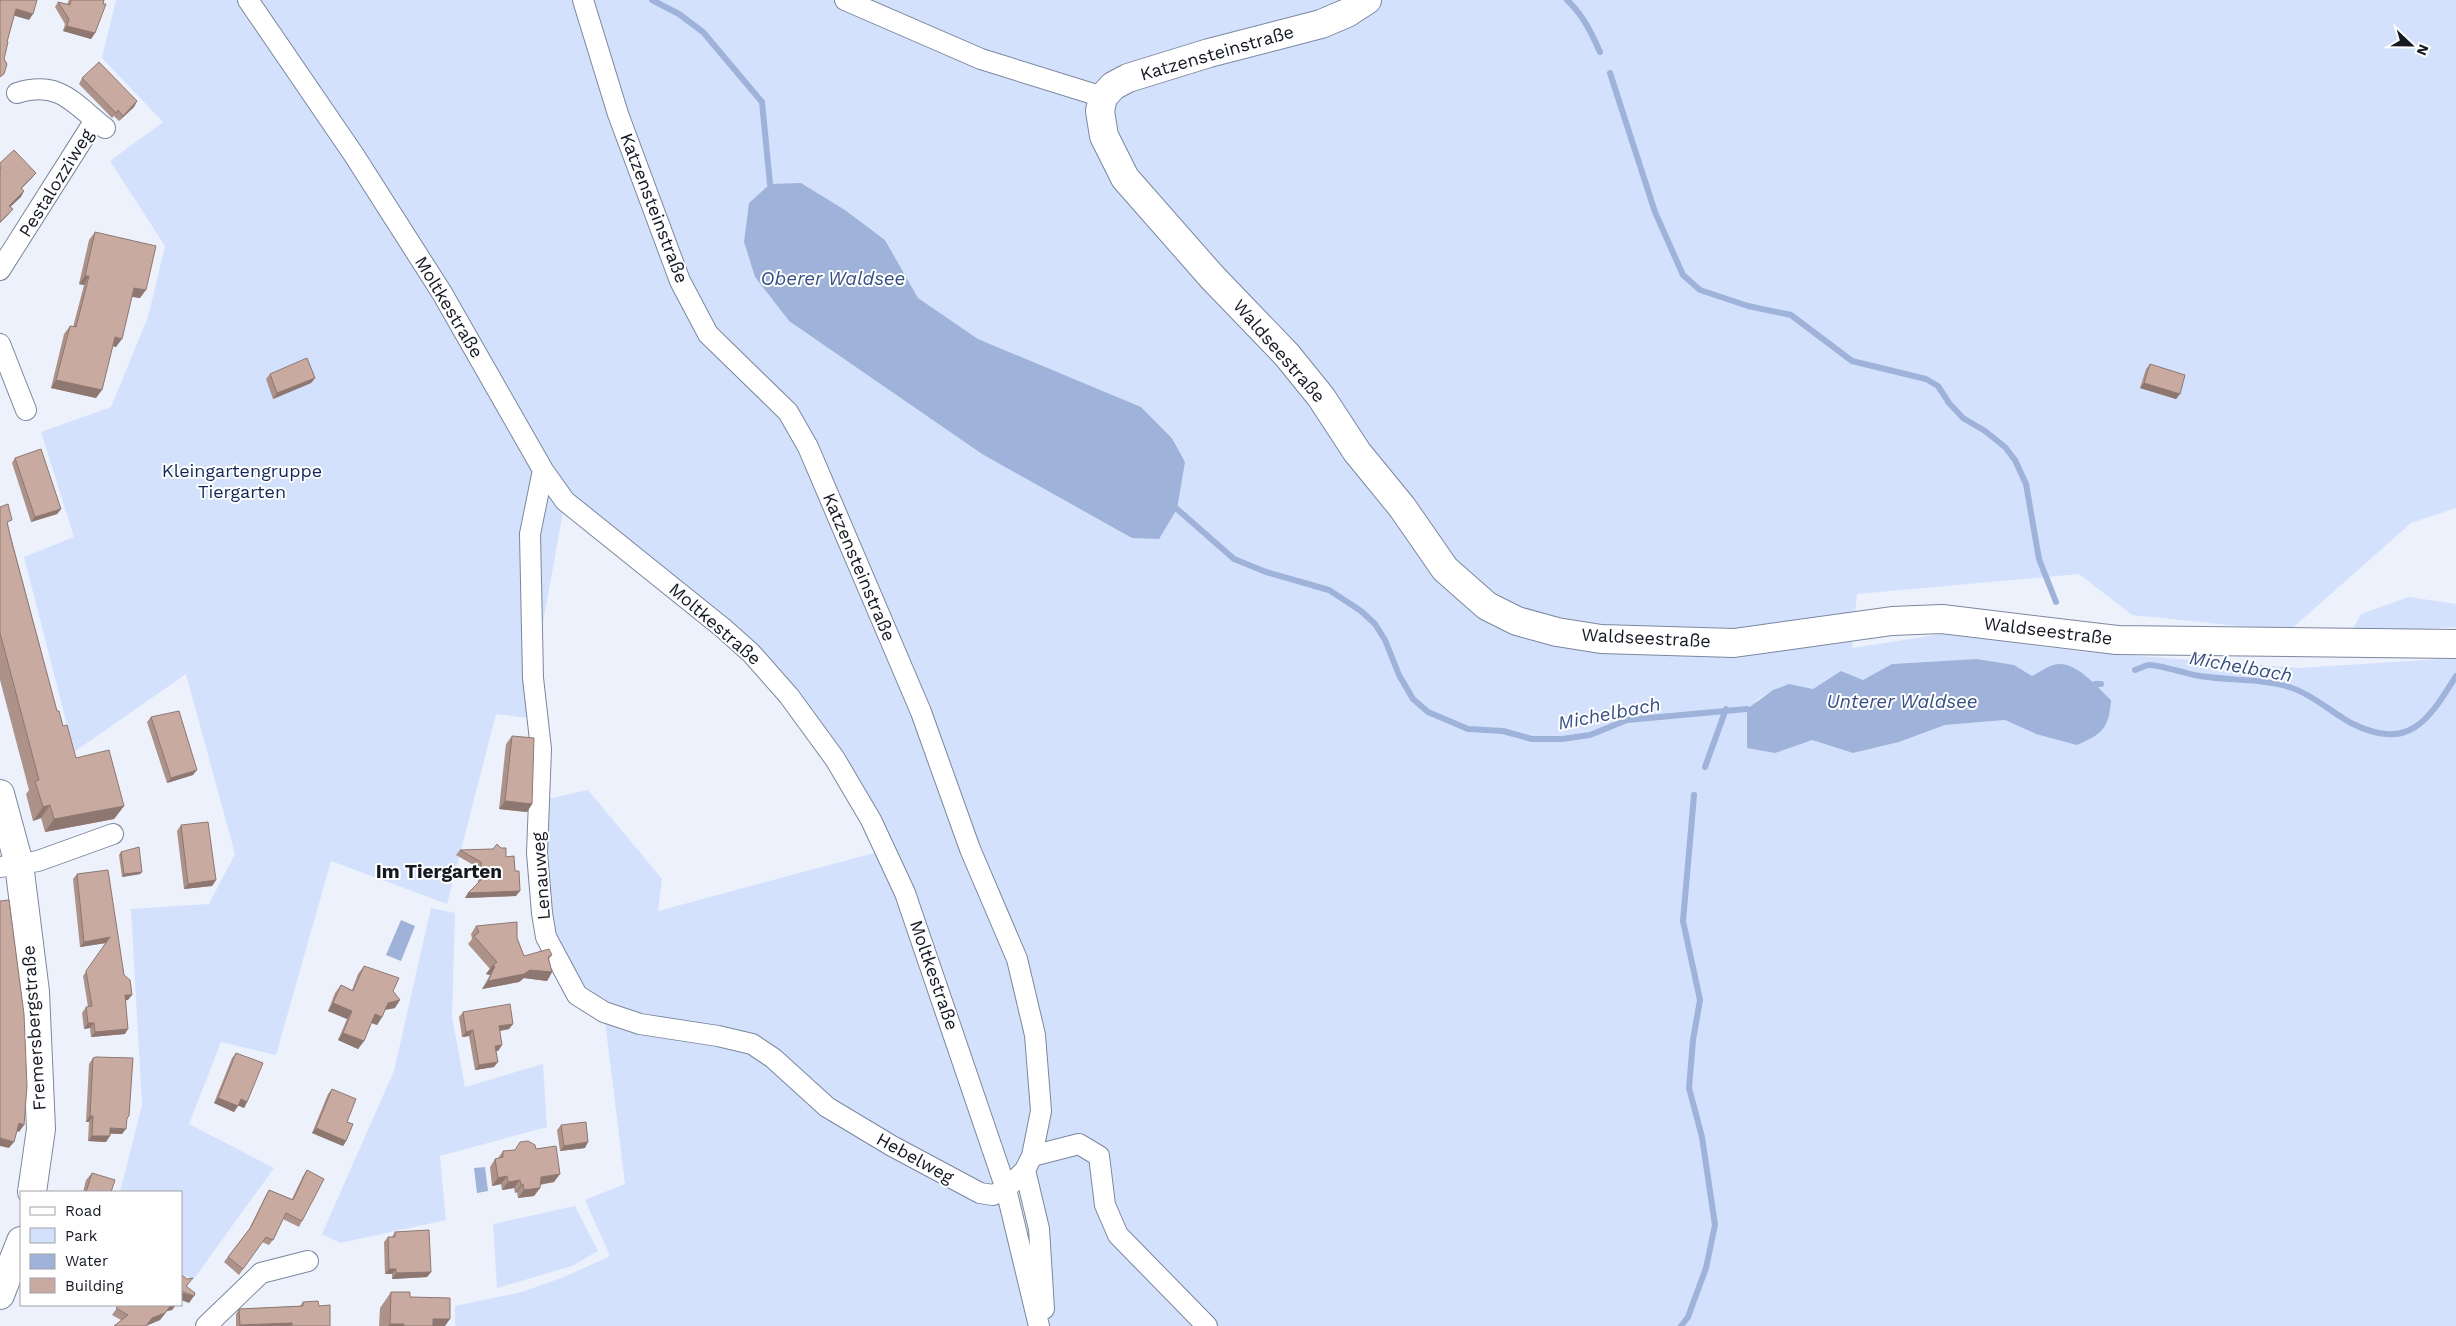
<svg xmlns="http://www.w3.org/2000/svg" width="2456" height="1326" viewBox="0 0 2456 1326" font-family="'Work Sans',sans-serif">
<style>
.green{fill:#d3e1fd;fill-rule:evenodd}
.water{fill:#9eb2da}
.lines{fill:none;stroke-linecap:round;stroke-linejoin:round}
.stream{stroke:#9eb2da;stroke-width:6}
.street-casing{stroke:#7b879e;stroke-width:22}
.secondary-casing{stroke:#7b879e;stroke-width:30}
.street{stroke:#fff;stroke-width:20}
.secondary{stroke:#fff;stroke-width:28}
.wall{fill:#ad928a}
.shaded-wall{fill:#8d7770}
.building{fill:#c9aaa0;stroke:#8d7770}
.labels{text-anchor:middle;stroke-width:4;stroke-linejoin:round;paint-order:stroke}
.street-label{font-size:18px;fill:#151922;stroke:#fefefe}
.park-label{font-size:18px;fill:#112657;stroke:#fefefe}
.water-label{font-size:19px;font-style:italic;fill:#364f83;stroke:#fefefe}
.neighbourhood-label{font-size:19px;font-weight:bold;fill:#151922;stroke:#fefefe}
</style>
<rect width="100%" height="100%" fill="#ecf1fc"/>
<path class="green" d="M116 0H2456V508L2411 523 2289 631 2132 615 2079 574 1857 594 1852 648 1942 634 2087 652 2299 668 2456 658V1326H1046L1025 1171 1006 1189 1039 1326H455V1306L522 1292 564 1277 610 1256 585 1200 625 1184 604 1013 577 995 546 937 539 801 588 790 662 879 658 911 885 850 789 696 565 501 533 678 538 719 496 714 447 904 331 861 276 1055 221 1042 189 1124 274 1168 193 1280 181 1273V1192H120L142 1105 131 909 209 904 235 854 186 674 74 752 24 557 74 537 41 432 111 407 148 317 165 246 110 161 163 122 102 58ZM801 183 845 210 885 240 918 298 978 339 1141 407 1172 437 1185 462 1057 494 982 454 789 321 755 277 744 242ZM1977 659 2014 665 2032 676 2053 664 2036 734 2005 720 1945 725 1899 742 1853 753 1812 740 1755 701C1781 685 1783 683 1813 689L1841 671 1863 680 1892 664Z
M2409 597 2456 604V627L2351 633 2361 614Z
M431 908 455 913 452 1017 465 1087 543 1064 547 1127 440 1156 446 1220 340 1243 322 1234 394 1071Z
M575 1206 598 1251 572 1266 497 1288 493 1224Z"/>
<path class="water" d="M801 183 845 210 885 240 918 298 978 339 1141 407 1172 438 1185 462 1177 509 1159 539 1132 538 982 454 789 321 755 277 744 242 749 203 770 184Z
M1977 659 2014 665 2032 676C2038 673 2046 667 2053 665 2074 658 2097 687 2111 700 2109 729 2102 734 2077 745L2036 734 2005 720 1945 725 1899 742 1853 753 1812 740 1775 753 1747 748V709L1773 690 1789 684 1813 689 1841 671 1863 680 1892 664Z
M401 920 415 926 401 961 386 955Z
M485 1167 488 1191 477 1193 474 1168Z"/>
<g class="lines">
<path class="stream" d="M652 0 679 14 703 32 762 102 770 184
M1567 0C1583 15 1591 32 1600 52
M1610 73 1655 212 1683 275 1700 290 1748 306 1791 315 1852 361 1926 379 1938 386 1949 403 1963 418 1985 431 2005 447 2015 460 2026 484 2039 559 2056 602
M1177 509 1234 559 1266 572 1329 590 1361 611 1375 624 1385 640 1399 675 1413 699 1428 712 1468 729 1503 731 1532 739H1562L1590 735 1627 720 1747 709
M2135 670C2140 669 2145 665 2149 665 2155 664 2186 673 2194 675 2223 681 2266 678 2292 688 2313 695 2331 712 2351 723 2409 752 2428 721 2456 676
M2095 684H2101
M1705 767 1726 709
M1681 1326 1688 1317 1706 1268 1715 1225 1702 1137 1689 1088 1693 1040 1700 1000 1683 921 1694 795"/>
<g class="street-casing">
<path id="street" d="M248 0 354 155 442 293 543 470 565 501 723 628 751 653 789 696 835 759 871 820 905 893 1006 1189 1039 1326
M845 0 981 59 1103 97
M17 93C60 80 73 103 105 128
M0 270 95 120
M0 344 26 410
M543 470 530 534 533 678 541 749 537 853 542 913 546 937 577 995 604 1012 640 1024 718 1036 752 1044 773 1058 827 1107 892 1146 980 1193 993 1195 1006 1189 1025 1170 1032 1156 1041 1111 1035 1035 1017 959 970 849 921 712 808 447 788 412 708 334 680 281 618 114 583 0
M0 867 38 861 113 834
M1032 1156 1079 1144 1099 1156 1105 1205 1118 1235 1207 1326
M1025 1170 1039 1229 1044 1309
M206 1326 261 1273 308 1261"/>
</g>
<g class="secondary-casing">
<path id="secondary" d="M1367 0 1347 13 1321 24 1209 53 1128 78 1113 86 1103 97 1100 111 1104 136 1125 178 1212 277 1287 355 1321 397 1357 452 1402 507 1445 569 1487 606 1517 621 1557 632 1601 639 1734 643 1892 621 1942 619 2117 640 2456 644
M0 794 19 864 35 992 41 1129 32 1192
M0 1295 21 1241"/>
</g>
<use href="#street" class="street"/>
<use href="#secondary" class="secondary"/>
</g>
<path class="wall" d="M69 0H104L95 33 91 39 63 31 65 24 55 7 58 2 67 4Z
M82 78 137 101 134 107 119 121 114 116 112 118 79 84Z
M95 232 140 298 132 297 116 347 113 346 96 398 51 388 64 334 70 326 73 327 84 285 79 284 89 240Z
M2150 364 2180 394 2176 399 2140 388 2146 369Z
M270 374 315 378 311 383 273 399 266 379Z
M15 458 61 509 57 514 31 522 12 463Z
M0 507 8 526 57 711 76 758 124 806 114 819 45 832 41 818 33 821 26 794 29 790 0 680Z
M151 717 193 775 167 783 147 722Z
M512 736 532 804 527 812 499 809 506 744Z
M181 825 216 880 212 886 184 889 177 831Z
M460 850 506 857 516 896 465 898 468 893 478 883 477 867 456 855Z
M121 852 142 872 140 874 122 877 119 855Z
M77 874 124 975 128 1000H126L125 1034 91 1037 90 1028 84 1029 82 1013 86 1007H88L83 976 106 943 80 947 73 879Z
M476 926 517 938 524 956 552 955 549 959 552 972 547 981 524 978 519 982 482 989 490 975 486 974 490 969 468 944 472 939 471 934Z
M364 966 393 991 395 1008 385 1010 382 1017 377 1025 371 1023 364 1041 358 1049 338 1040 347 1019 328 1011 335 993 341 985 352 990 358 974Z
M463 1012 513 1024 509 1029 499 1031 502 1045 498 1051H496L494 1067 475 1070 469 1036 462 1037 459 1017Z
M236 1053 247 1102 244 1108 238 1105 234 1112 214 1103 232 1058Z
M93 1058 129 1116 126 1120 122 1134H110L106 1142 88 1141 89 1122H86L89 1064Z
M332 1089 347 1122 346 1141 343 1146 312 1133 328 1094Z
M561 1125 585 1148 560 1151 557 1130Z
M536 1149 554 1182 540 1185V1188L534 1196 518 1198 517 1192 515 1193 514 1188 502 1190 501 1184 492 1186 490 1167 495 1159 498 1158 503 1151Z
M307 1170 302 1221 299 1227 283 1219 273 1240 269 1245 262 1242 239 1275 224 1262 248 1231 266 1195 269 1190 292 1199 303 1176Z
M92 1173 111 1192H83L86 1180Z
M395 1232 431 1272 427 1277 392 1279V1274H385L384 1242 388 1237H392Z
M391 1292 410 1297 445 1326H379L380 1308Z
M303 1302 319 1306 330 1326H236V1314L239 1309 300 1306Z
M119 1305H176L172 1310 167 1311 160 1320 147 1325 121 1320 112 1315Z"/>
<path class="shaded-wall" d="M16 9 33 14 29 20 12 15Z
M67 26 95 33 91 39 63 31Z
M137 101 134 107 119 121 123 116Z
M36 173 32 178 17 193 21 188Z
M24 191 21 197 6 211 9 206Z
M13 209 9 214 0 223V222Z
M85 276H89L84 285 79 284Z
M134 288 146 290 140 298 129 296Z
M115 337 122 339 116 347 109 345Z
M315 378 311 383 273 399 277 393Z
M56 380 102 390 96 398 51 388Z
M2144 383 2180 394 2176 399 2140 388Z
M61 509 57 514 31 522 35 517Z
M197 770 193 775 167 783 171 778Z
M505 801 532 804 527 812 499 809Z
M50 805 41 818 33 821 43 807Z
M124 806 114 819 45 832 54 819Z
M142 872 140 874 122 877 124 874Z
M216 880 212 886 184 889 188 884Z
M520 891 516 896 465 898 468 893Z
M110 937 106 943 80 947 84 942Z
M492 966H495L490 975 486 974Z
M530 970 552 972 547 981 524 978 519 982 482 989 488 981Z
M125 995H132L128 1000 121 1001Z
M400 1000 395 1008 383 1010 388 1003Z
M333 1003 352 1011 347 1019 328 1011Z
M375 1014 382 1017 377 1025 370 1022Z
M88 1023H94L90 1028 84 1029Z
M513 1024 509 1029 495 1032 499 1026Z
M128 1029 125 1034 91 1037 95 1032Z
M473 1030 469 1036 462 1037 466 1032Z
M343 1033 364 1041 358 1049 338 1040Z
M502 1045 498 1051 491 1052 495 1046Z
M498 1062 494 1067 475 1070 479 1065Z
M218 1098 238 1106 234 1112 214 1103Z
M241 1099 247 1102 244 1108 237 1105Z
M90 1116H93L89 1122H86Z
M19 1123 24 1125 19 1132 15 1130Z
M110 1128 126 1129 122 1134 106 1133Z
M316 1128 346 1141 343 1146 312 1133Z
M92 1136H110L106 1142 88 1141Z
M0 1138 14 1142 9 1148 0 1146Z
M588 1142 585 1148 560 1151 564 1146Z
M560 1174 554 1182 535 1185 541 1177Z
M507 1176 501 1184 492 1186 498 1178Z
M520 1180 514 1188 502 1190 508 1182Z
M523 1184 517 1192 515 1193 521 1185Z
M540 1188 534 1196 518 1198 524 1190Z
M389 1269H396L392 1274H385Z
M431 1272 427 1277 392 1279 396 1273Z
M193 1278 182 1292 194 1296 189 1303 181 1300V1292Z
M171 1305H176L172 1310 167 1311 160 1320 146 1326 152 1318Z
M433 1319H450L445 1326H428Z
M292 1323 290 1326H239L240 1325Z
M390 1324H404L403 1326H388Z"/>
<path class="building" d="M0 0H37L33 14 16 9 7 42H8L4 59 7 64 4 74 0 77Z
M71 0H104L103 4H106L95 33 67 26 69 19 58 2 70 5Z
M99 62 137 101 123 116 118 110 116 113 82 78Z
M14 150 36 173 21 188 24 191 9 206 13 209 0 222V169L1 168 0 167V163Z
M95 232 156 246 146 290 134 288 122 339 115 337 102 390 56 380 70 326 76 327 89 276H85Z
M307 358 315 378 277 393 270 374Z
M2150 364 2185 375 2180 394 2144 383Z
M41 449 61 509 35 517 15 458Z
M8 504 12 520 7 522 11 539 57 711H59L63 726 67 725 76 758 109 750 124 806 54 819 50 805 43 807 35 781 39 780 0 633V507Z
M179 711 197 770 171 778 151 717Z
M512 736 534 738 532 804 505 801Z
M208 822 216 880 188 884 181 825Z
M497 844 501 848H506V857L514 856 515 871H519L520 891 468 893 482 879 481 862 460 850 493 849Z
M139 847 142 872 124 874 121 852Z
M108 870 124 975 130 980 132 995H125L128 1029 95 1032 94 1023H88L86 1007 92 1006 86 971 110 937 84 942 77 874Z
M9 900 24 1014 27 1086 24 1125 19 1123 14 1142 0 1138V901Z
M517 922V938L524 956 549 949 552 955 548 957 552 972 530 970 524 974 488 981 495 966H492L497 962 474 936 479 932 476 926Z
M364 966 399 978 393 991 400 1000 388 1003 382 1017 375 1014 364 1041 343 1033 352 1011 333 1003 341 985 353 991Z
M510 1004 513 1024 499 1026 502 1045 495 1046 498 1062 479 1065 473 1030 466 1032 463 1012Z
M236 1053 263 1063 247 1102 241 1099 238 1106 218 1098Z
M96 1057 133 1058 129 1116 127 1118 126 1129 110 1128V1136H92L93 1116H90L93 1058Z
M332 1089 356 1099 347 1122 353 1124 346 1141 316 1128Z
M586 1122 588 1142 564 1146 561 1125Z
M528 1141 535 1145 536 1149 556 1146 560 1174 541 1177 540 1188 524 1190 523 1184 521 1185 520 1180 508 1182 507 1176 498 1178 495 1159 503 1157V1151L515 1150 520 1142Z
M307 1170 324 1179 302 1221 286 1213 273 1240 266 1237 243 1269 228 1257 251 1227 269 1190 293 1200Z
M92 1173 115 1180 111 1192H86Z
M429 1230 431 1272 396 1273V1269H389L388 1237H395V1232Z
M181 1274 187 1279 193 1278 186 1286 195 1293 194 1296 182 1291 181 1295Z
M391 1292H410V1297L450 1298V1319H433V1326H404V1324H390Z
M318 1301 319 1306 330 1305V1326H292V1323L240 1325 239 1309 303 1306V1302Z
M119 1305H171L165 1313 152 1318 146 1326H114L128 1315 116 1308Z"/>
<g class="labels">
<g class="street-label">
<text transform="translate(1217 53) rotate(-16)" y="6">Katzensteinstraße</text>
<text transform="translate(56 183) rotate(-58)" y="6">Pestalozziweg</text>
<text transform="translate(654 208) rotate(69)" y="6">Katzensteinstraße</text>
<text transform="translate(449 307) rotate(59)" y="6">Moltkestraße</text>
<text transform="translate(1279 351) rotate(49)" y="6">Waldseestraße</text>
<text transform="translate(859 567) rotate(67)" y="6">Katzensteinstraße</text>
<text transform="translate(715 624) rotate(41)" y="6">Moltkestraße</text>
<text transform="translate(2048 631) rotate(7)" y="6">Waldseestraße</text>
<text transform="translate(1646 638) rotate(3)" y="6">Waldseestraße</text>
<text transform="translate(541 876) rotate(-94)" y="6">Lenauweg</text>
<text transform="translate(934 975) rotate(71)" y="6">Moltkestraße</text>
<text transform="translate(34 1028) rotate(-94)" y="6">Fremersbergstraße</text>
<text transform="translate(915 1158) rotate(29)" y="6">Hebelweg</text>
</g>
<g class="park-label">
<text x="242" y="477">Kleingartengruppe<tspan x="242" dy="21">Tiergarten</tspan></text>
</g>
<g class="water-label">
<text x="833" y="285">Oberer Waldsee</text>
<text transform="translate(2241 666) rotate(10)" y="7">Michelbach</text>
<text x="1902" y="708">Unterer Waldsee</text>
<text transform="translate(1609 713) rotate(-11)" y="7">Michelbach</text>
</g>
<g class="neighbourhood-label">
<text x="439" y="878">Im Tiergarten</text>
</g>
</g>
<rect x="20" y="1191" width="162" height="115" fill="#fefefe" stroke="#a1a2a6"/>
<rect x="30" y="1207" width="25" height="8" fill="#ffffff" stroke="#a1a2a6"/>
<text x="65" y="1216" font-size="15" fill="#151922">Road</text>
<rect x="30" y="1228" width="25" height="15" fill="#d3e1fd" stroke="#a1a2a6"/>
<text x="65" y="1241" font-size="15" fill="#151922">Park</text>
<rect x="30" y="1254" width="25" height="15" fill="#9eb2da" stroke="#a1a2a6"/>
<text x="65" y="1266" font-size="15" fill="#151922">Water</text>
<rect x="30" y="1278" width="25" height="15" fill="#c9aaa0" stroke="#a1a2a6"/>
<text x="65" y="1291" font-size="15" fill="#151922">Building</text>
<g transform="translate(2411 45) rotate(112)" stroke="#fefefe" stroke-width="4" paint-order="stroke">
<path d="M0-4L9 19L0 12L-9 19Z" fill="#151922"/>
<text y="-8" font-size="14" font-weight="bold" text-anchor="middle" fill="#151922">N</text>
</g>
</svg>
